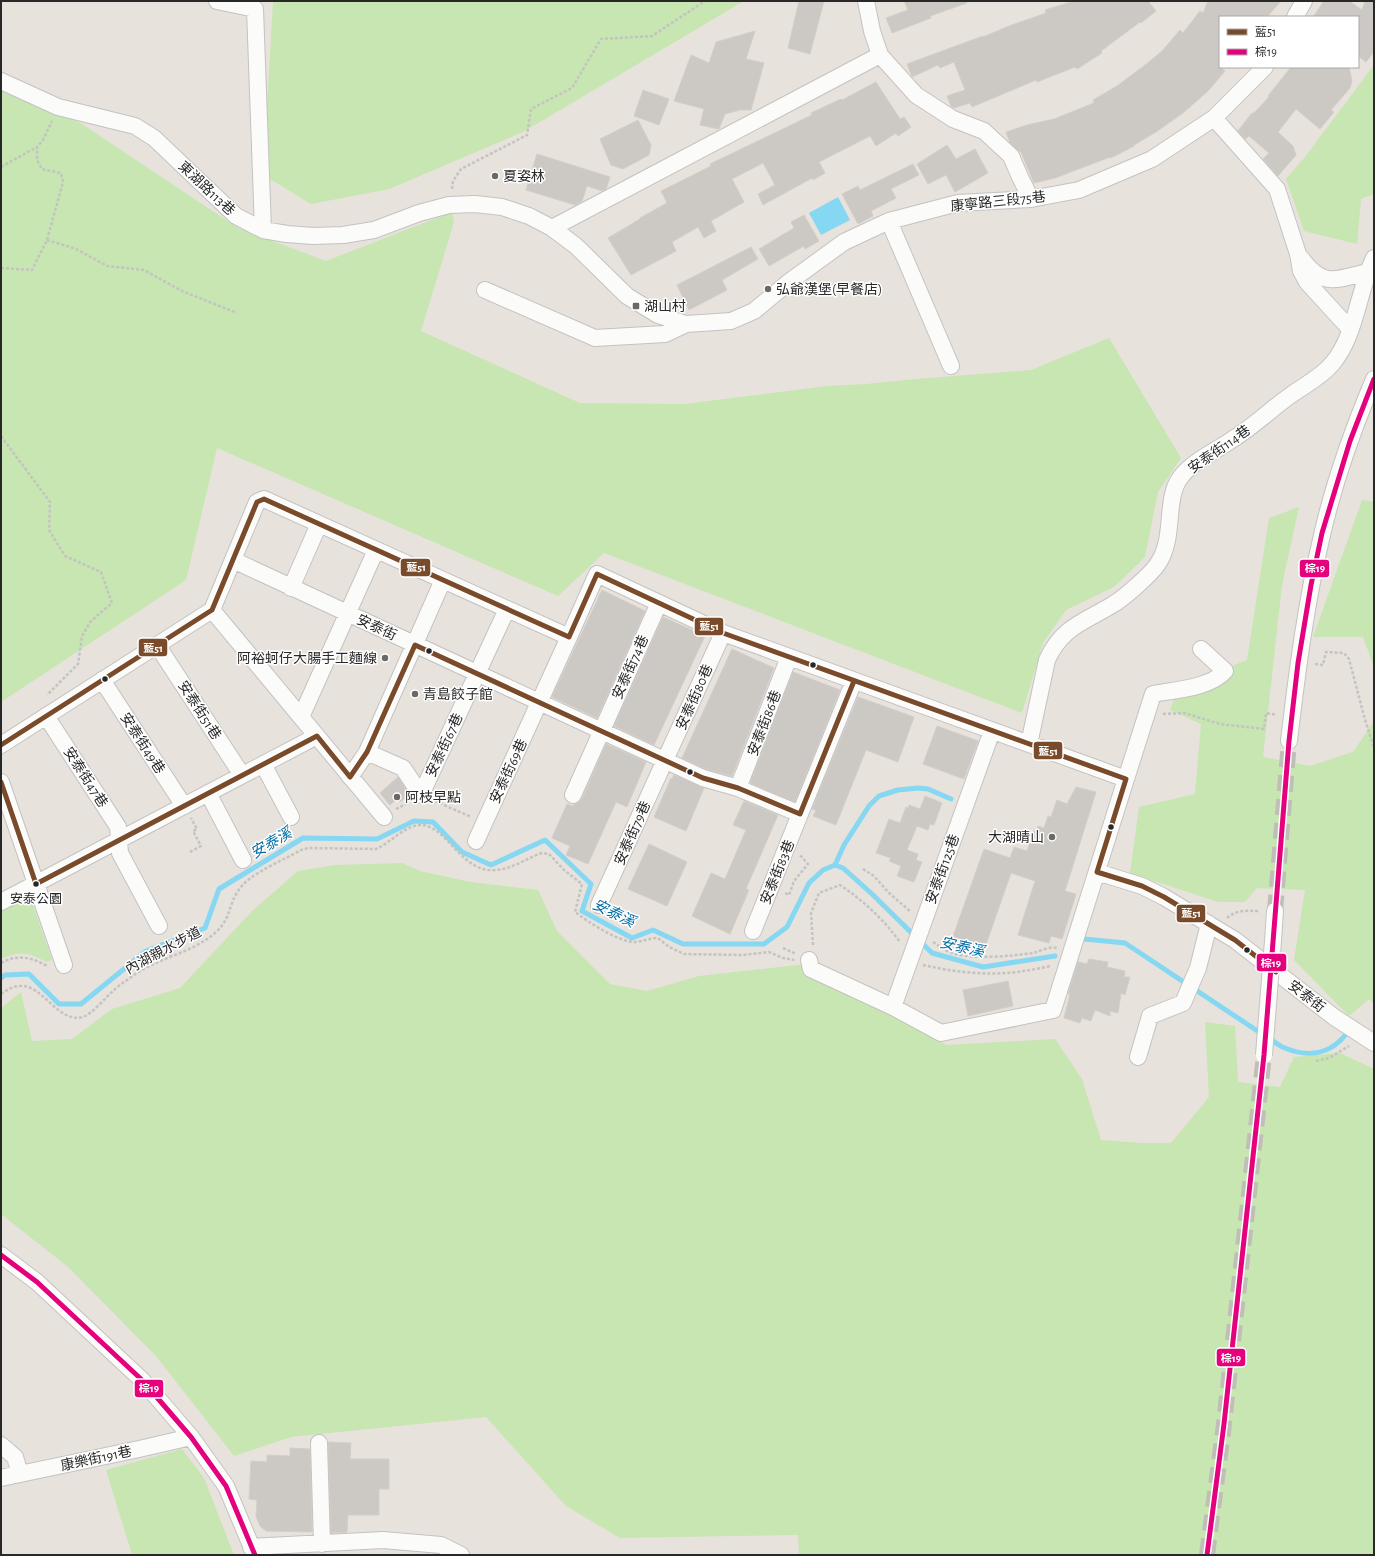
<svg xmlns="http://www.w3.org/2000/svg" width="1375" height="1556" viewBox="0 0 1375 1556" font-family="'Alegreya Sans','Noto Sans TC',sans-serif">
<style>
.green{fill:#c7e6b1}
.water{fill:#86d7f2}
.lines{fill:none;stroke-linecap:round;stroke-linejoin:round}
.stream{stroke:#86d7f2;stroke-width:5}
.building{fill:#ccc8c4;stroke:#d2cec8}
.minor-tunnel{stroke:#c1bdb8;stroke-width:16;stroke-dasharray:16 8;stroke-linecap:butt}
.minor-casing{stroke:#c4c2c3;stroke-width:18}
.path{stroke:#c4c3c2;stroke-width:2.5;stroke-dasharray:3 2;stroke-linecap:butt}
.minor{stroke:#fbfbfa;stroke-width:16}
.minor-bridge-casing{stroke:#c4c2c3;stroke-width:18;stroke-linecap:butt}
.minor-bridge{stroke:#fbfbfa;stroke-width:16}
.bus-1-casing{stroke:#fff;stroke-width:8}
.bus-2-casing{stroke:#fff;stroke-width:8}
.bus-1{stroke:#7a4b2a;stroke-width:5}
.bus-2{stroke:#e5007d;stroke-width:5}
.poi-dot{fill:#6b6967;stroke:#fff;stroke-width:1.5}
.bus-dot{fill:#282828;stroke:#fff;stroke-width:1.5}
.labels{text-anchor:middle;stroke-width:3;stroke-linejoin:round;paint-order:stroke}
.bus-label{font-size:13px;fill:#282828;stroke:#fff}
.poi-label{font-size:14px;fill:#282828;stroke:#fff;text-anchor:start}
.street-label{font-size:14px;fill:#282828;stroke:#fff}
.water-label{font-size:15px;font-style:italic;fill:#006ca4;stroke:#fff}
.line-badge{stroke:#fff;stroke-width:1.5}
.badge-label{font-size:11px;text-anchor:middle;font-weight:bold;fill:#fff}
</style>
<rect width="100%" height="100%" fill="#e7e2dc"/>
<path class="green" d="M273 1H744L523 132 389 189 311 204 270 179 267 107Z
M1374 65V194L1361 199 1357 244 1304 231 1286 179 1305 157Z
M1 89 82 124 238 228 326 261 452 212 454 222 421 331 580 403 684 404 827 386 866 384 916 379 1031 370 1109 338 1181 458 1158 492 1145 557 1114 587 1066 610 1043 643 1022 713 604 553 558 596 217 448 186 580 1 702Z
M1362 500 1374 502V667L1363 637H1313Z
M1299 507 1282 585 1263 757 1310 766 1353 752 1374 721V1004L1369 999 1349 1016 1294 960 1305 890 1257 888 1245 902H1218L1130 873 1139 807 1195 794 1201 724 1170 710 1179 685 1187 684 1247 660 1269 518Z
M402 863 420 871 470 882 538 890 557 931 610 984 647 991 699 976 806 964 912 1023 946 1045 1055 1039 1082 1079 1101 1140 1142 1143H1171L1209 1097 1205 1022 1235 1026 1238 1082 1280 1087 1294 1057 1340 1053 1374 1069V1555H799L798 1535 620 1538 566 1506 486 1417 291 1437 234 1456 156 1356 67 1266 1 1214V1008L21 992 32 1041 72 1039 112 1009 180 988 253 910 298 871 336 865Z
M29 894 52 960 47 962C28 953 22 950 1 959V909Z
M182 1449 204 1478 234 1555H132L106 1470Z"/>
<path class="water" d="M838 197 850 220 821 235 809 213Z"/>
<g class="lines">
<path class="stream" d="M835 865 844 845 869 806 879 796 898 790 918 788 928 789 951 799
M1084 939 1125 943 1262 1034
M1 978 5 975 29 974 59 1004H81L146 951 205 928 219 889 303 838 377 839 414 821 433 822 462 852 491 865 545 840 591 884 582 911 632 938 653 930 683 944H764L787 927 809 883 823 870 835 865 843 868 872 894 932 953 983 967 1055 956
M1269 1038C1274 1041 1279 1046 1285 1048 1309 1058 1331 1054 1347 1033"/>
</g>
<path class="building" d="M799 1H824L810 54 788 48Z
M904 1H966L967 3 930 16 931 18 892 33 886 18 908 10Z
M1074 1H1148L1156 11 1141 23 1140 22 1101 51 1102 53 1077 69 1075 67 1037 82 1036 80 972 107 970 103 954 108 951 106 947 96 965 90 954 62 940 68 938 65 912 77 907 64 983 36V37L1009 26 1046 13 1045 10Z
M1208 1H1281L1267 17H1220V67L1225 71 1208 91 1183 113 1156 132 1134 145V146L1111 158 1110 157 1055 178 1034 183 1021 152H1020L1010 143 1006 132 1027 125 1054 119 1094 103 1093 100 1117 86 1149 62 1163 50 1180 30 1183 33 1200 11 1203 13Z
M1324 1H1349L1362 10 1365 1H1374V52L1366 62 1358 56V17H1313Z
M755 31 746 59 764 63 751 110H740L725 114 719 129 700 125 704 109 674 101 691 55 709 63 716 42Z
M1291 67H1349L1352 81 1350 88 1331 110 1334 112 1320 129 1296 109 1278 132 1293 146 1296 155 1278 176 1263 159 1269 153 1249 136 1245 139 1238 131 1251 114 1255 112 1269 97 1268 96Z
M876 82 900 119 904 117 911 127 898 136 896 133 876 146 870 136 819 162 825 173 813 180 812 178 763 205 758 194 775 185 763 163 732 179 744 202 711 221 716 231 704 238 698 227 672 242 676 251 631 275 608 238 640 219V218L667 203 661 191 711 166 710 164 812 115 811 113 841 99 842 100Z
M643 90 669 99 659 125 634 116Z
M638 120 651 145 649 155 623 169 611 165 600 139Z
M947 145 956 159 975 149 988 173 955 192 946 175 928 184 917 164Z
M537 154 610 177 606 189 602 191 587 186 582 201 575 205 526 190Z
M913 164 919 175 891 189 896 198 871 211 873 216 858 224 842 194 858 186 860 190Z
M804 215 819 241 805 249 804 246 769 266 759 249 794 228 791 222Z
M751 247 758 259 722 280 727 290 689 310 677 285Z
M602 590 645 611 597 718 552 697Z
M663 617 705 636 654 745 614 726Z
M732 649 774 668 732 776 706 769 682 758Z
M793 672 840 690 795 802 750 783Z
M858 697 914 717 898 762 866 750 836 825 813 816 816 810 812 809Z
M937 726 978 741 964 779 923 764Z
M606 744 646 762 627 807 616 802 588 864 566 855 570 846 552 838 567 804 572 806 579 802 582 799Z
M674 775 704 788 686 831 654 817 671 778 672 779Z
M398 777 411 797 408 800 406 797 400 802 397 799 390 805 380 793Z
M1076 787 1096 792 1065 891 1076 894 1062 939 1051 936 1049 943 1018 935 1035 881 1011 873 983 953 951 942 984 849 1010 858 1014 847 1027 851 1034 831H1036L1038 826 1044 828 1048 816 1051 817 1057 800 1067 804Z
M925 796 942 803 934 825 930 824 928 830 917 826 907 850 918 854 916 860 922 862 914 882 897 876 901 866 889 861 891 858 876 853 889 819 900 823 906 807 908 808 909 805 920 809Z
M744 801 778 815 746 889 749 890 730 934 692 916 711 873 725 879 746 830 733 825Z
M649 844 687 862 667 906 628 889Z
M1089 959 1108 962 1107 967 1125 971 1124 977H1130L1125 995 1121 993 1118 1013 1110 1011V1016L1095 1010 1091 1021 1082 1018 1080 1023 1064 1018 1070 994H1068L1078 962 1087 964Z
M1008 981 1013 1006 968 1016 963 990Z
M328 1442 351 1443 350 1459H389V1489H379V1515H348L347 1532 331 1533Z
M290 1448 310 1449 312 1532 266 1531 260 1526 256 1516 257 1500 249 1499 251 1461 267 1462V1455L290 1456Z"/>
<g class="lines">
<path class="minor-tunnel" d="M1275 911 1289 741
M1207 1555 1224 1424 1264 1055"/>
<g class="minor-casing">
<path id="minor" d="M217 1 255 9 263 230
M866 1 872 31 880 55 916 95 953 119 984 131 1011 156 1020 177 1031 199
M1295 17 1304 1
M1 81 58 107 135 126 154 138 236 216 263 230 287 234 313 236 343 235 374 230 419 213 449 205 475 204 502 207 529 216 552 228 576 246 627 296 658 315 686 324 731 321 754 311 789 282 844 242 889 221 958 203 1031 199 1079 190 1152 159 1214 118 1265 67
M1214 118 1277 189 1298 254 1301 271 1307 282 1350 329
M889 221 951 366
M552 228 880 55
M1301 258C1323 288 1335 280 1367 272
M485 290 595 338 665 334 686 324
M233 560 703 778 738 788 800 814 854 681
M291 588 319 524
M212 610 384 817
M157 645 242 775
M102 680 184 806
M46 716 118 827 120 853 159 926
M301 717 376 550
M1289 741C1297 672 1306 603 1322 535 1334 482 1353 429 1374 379
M1029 744 1047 660C1062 627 1084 622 1112 605 1123 599 1150 575 1157 565 1176 539 1164 500 1180 478 1192 461 1216 451 1233 439 1254 426 1271 409 1291 395 1305 385 1321 377 1332 364 1356 336 1358 291 1374 258
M1 745 212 610 257 502 264 499 569 637 597 574 723 633 1126 779 1053 1010 941 1033 893 1007 811 969 809 960
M367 752 403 768 421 795 507 609
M263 764 291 817
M350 777 367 752 443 580
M1126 779 1153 694C1175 690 1210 688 1225 671L1201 649
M1 782 64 965
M738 788 789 657
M208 793 243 860
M573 795 659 603
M476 841 569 637
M1097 872 1142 886 1164 897 1235 940 1334 1017 1374 1043
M1 902 317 736
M599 905 723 633
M753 931 800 814
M1273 941 1275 911
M893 1007 992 731
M1138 1057 1150 1016 1183 1003 1198 968 1209 924
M1 1255 37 1282 142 1380 191 1437 226 1486 255 1555
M319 1443 322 1544
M1 1445 15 1457 20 1474
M1 1478 139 1449 191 1437
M251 1547 383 1540 441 1545 461 1555"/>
</g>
<path class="path" d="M1 167 37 147
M452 189 453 181 461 169 527 135 531 109 572 88 601 39 652 36 705 1
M47 240 76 249 107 266 144 270 182 291 237 313
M1 268 32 270 47 240 63 182 61 173 42 169 37 160V147L43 140 52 121
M1 436 50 502 49 530 65 556 101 572 112 603 91 621 82 636 78 664 47 695
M1315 664 1323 665 1326 652 1344 653 1349 659 1364 716 1374 748
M1163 714 1184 713 1220 724 1264 729 1266 713 1277 715
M435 801 471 817
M396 809 408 803
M190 852 201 846 193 831 197 829 191 818
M863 869 874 876 889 893 911 912
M785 893 789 895 794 881 808 864 800 855
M1227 918C1237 909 1247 911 1260 911
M165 940 171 956
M933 942C939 946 945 951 952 953 973 960 1011 956 1033 953 1040 951 1050 946 1057 948
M813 945 811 913 819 893 840 885C864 901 883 919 900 942
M783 948 796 954
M1 963C17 954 31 957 47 966
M923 965C950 971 978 975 1006 973 1021 972 1036 969 1051 966
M1 994C7 990 13 986 20 986 43 984 58 1024 83 1017 92 1014 106 997 113 991 118 986 124 982 130 978 155 958 191 954 215 933 231 919 228 906 238 891 248 874 284 860 301 850L309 848 376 849C390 843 403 827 419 825 446 823 461 874 496 870 512 869 527 858 542 853L549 854 564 870 582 884 575 912C588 922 620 943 636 942 644 941 650 938 658 938L669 947 684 954 743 955 769 952 783 958 794 960
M1316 1061 1329 1058 1349 1046"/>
<use href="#minor" class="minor"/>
<g class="minor-bridge-casing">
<path id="minor-bridge" d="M1264 1055 1273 941"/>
</g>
<use href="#minor-bridge" class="minor-bridge"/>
<g class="bus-1-casing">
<path id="bus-1" d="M1 745 212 610 257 502 264 499 569 637 597 574 723 633 1126 779 1097 872
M1 782 36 884 317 736 350 777 367 752 415 645 703 778 738 788 800 814 854 681
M1097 872 1142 886 1164 897 1235 940 1276 972"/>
</g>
<g class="bus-2-casing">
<path id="bus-2" d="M1 1255 37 1282 142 1380 191 1437 226 1486 255 1555
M1207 1555 1224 1424 1264 1055 1289 741 1298 663 1311 585 1322 533 1350 441 1374 379"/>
</g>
<use href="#bus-1" class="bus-1"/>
<use href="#bus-2" class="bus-2"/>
</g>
<g class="poi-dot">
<circle cx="495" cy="176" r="4"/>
<circle cx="768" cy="289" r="4"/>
<rect x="632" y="302" width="8" height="8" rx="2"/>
<circle cx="385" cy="658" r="4"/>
<circle cx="415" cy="694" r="4"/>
<circle cx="397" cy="797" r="4"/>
<circle cx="1052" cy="837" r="4"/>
</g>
<g class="bus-dot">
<circle cx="429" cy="651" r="3.5"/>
<circle cx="813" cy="665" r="3.5"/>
<circle cx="105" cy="679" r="3.5"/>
<circle cx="690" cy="772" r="3.5"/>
<circle cx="1111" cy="827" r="3.5"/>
<circle cx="36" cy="884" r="3.5"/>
<circle cx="1247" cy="950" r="3.5"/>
</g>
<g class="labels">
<g class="bus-label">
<text x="36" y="903">安泰公園</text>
</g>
<g class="poi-label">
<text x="503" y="181">夏姿林</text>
<text x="776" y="294">弘爺漢堡(早餐店)</text>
<text x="644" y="311">湖山村</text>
<text x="377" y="663" text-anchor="end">阿裕蚵仔大腸手工麵線</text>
<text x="423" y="699">青島餃子館</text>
<text x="405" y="802">阿枝早點</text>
<text x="1044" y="842" text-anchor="end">大湖晴山</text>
</g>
<g class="street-label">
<text transform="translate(207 188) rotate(43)" y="5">東湖路113巷</text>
<text transform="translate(998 201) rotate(-6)" y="5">康寧路三段75巷</text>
<text transform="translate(1219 449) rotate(-35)" y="5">安泰街114巷</text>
<text transform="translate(377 627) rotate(25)" y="5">安泰街</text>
<text transform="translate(630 667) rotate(-66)" y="5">安泰街74巷</text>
<text transform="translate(694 697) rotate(-66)" y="5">安泰街80巷</text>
<text transform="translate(200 710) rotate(57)" y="5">安泰街51巷</text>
<text transform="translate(764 723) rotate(-69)" y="5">安泰街86巷</text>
<text transform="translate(143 743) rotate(57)" y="5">安泰街49巷</text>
<text transform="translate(444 745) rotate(-65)" y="5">安泰街67巷</text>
<text transform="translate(508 771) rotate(-65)" y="5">安泰街69巷</text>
<text transform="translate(86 777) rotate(57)" y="5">安泰街47巷</text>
<text transform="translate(632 833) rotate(-66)" y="5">安泰街79巷</text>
<text transform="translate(942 869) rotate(-70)" y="5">安泰街125巷</text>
<text transform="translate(777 872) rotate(-68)" y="5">安泰街83巷</text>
<text transform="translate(163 950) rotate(-28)" y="5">內湖親水步道</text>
<text transform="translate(1307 996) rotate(38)" y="5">安泰街</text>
<text transform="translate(96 1458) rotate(-12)" y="5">康樂街191巷</text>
</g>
<g class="water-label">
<text transform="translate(271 843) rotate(-31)" y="5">安泰溪</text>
<text transform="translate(614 913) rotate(26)" y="5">安泰溪</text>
<text transform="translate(962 947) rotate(13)" y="5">安泰溪</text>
</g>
</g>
<g class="line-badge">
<rect x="400" y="558" width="31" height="19" rx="4" fill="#7a4b2a"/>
<rect x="1299" y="559" width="31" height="19" rx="4" fill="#e5007d"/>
<rect x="694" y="617" width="30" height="19" rx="4" fill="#7a4b2a"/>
<rect x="138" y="638" width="30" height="19" rx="4" fill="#7a4b2a"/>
<rect x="1033" y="741" width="30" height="19" rx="4" fill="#7a4b2a"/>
<rect x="1176" y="904" width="30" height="19" rx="4" fill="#7a4b2a"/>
<rect x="1256" y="953" width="31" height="19" rx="4" fill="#e5007d"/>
<rect x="1216" y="1348" width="30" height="19" rx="4" fill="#e5007d"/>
<rect x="134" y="1379" width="30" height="19" rx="4" fill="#e5007d"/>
</g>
<g class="badge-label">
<text x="416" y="571">藍51</text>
<text x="1315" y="572">棕19</text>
<text x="709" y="630">藍51</text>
<text x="153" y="652">藍51</text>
<text x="1048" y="755">藍51</text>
<text x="1191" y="917">藍51</text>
<text x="1271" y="967">棕19</text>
<text x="1231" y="1362">棕19</text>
<text x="149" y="1392">棕19</text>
</g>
<rect width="1375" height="1556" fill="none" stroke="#282828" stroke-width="4"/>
<rect x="1219" y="16" width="140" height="52" fill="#ffffff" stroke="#a9a9a9"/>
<rect x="1227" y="29" width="20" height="6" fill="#7a4b2a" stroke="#a9a9a9"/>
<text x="1255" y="36" font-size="12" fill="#282828">藍51</text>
<rect x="1227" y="49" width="20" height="6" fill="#e5007d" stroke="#a9a9a9"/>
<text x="1255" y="56" font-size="12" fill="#282828">棕19</text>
</svg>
